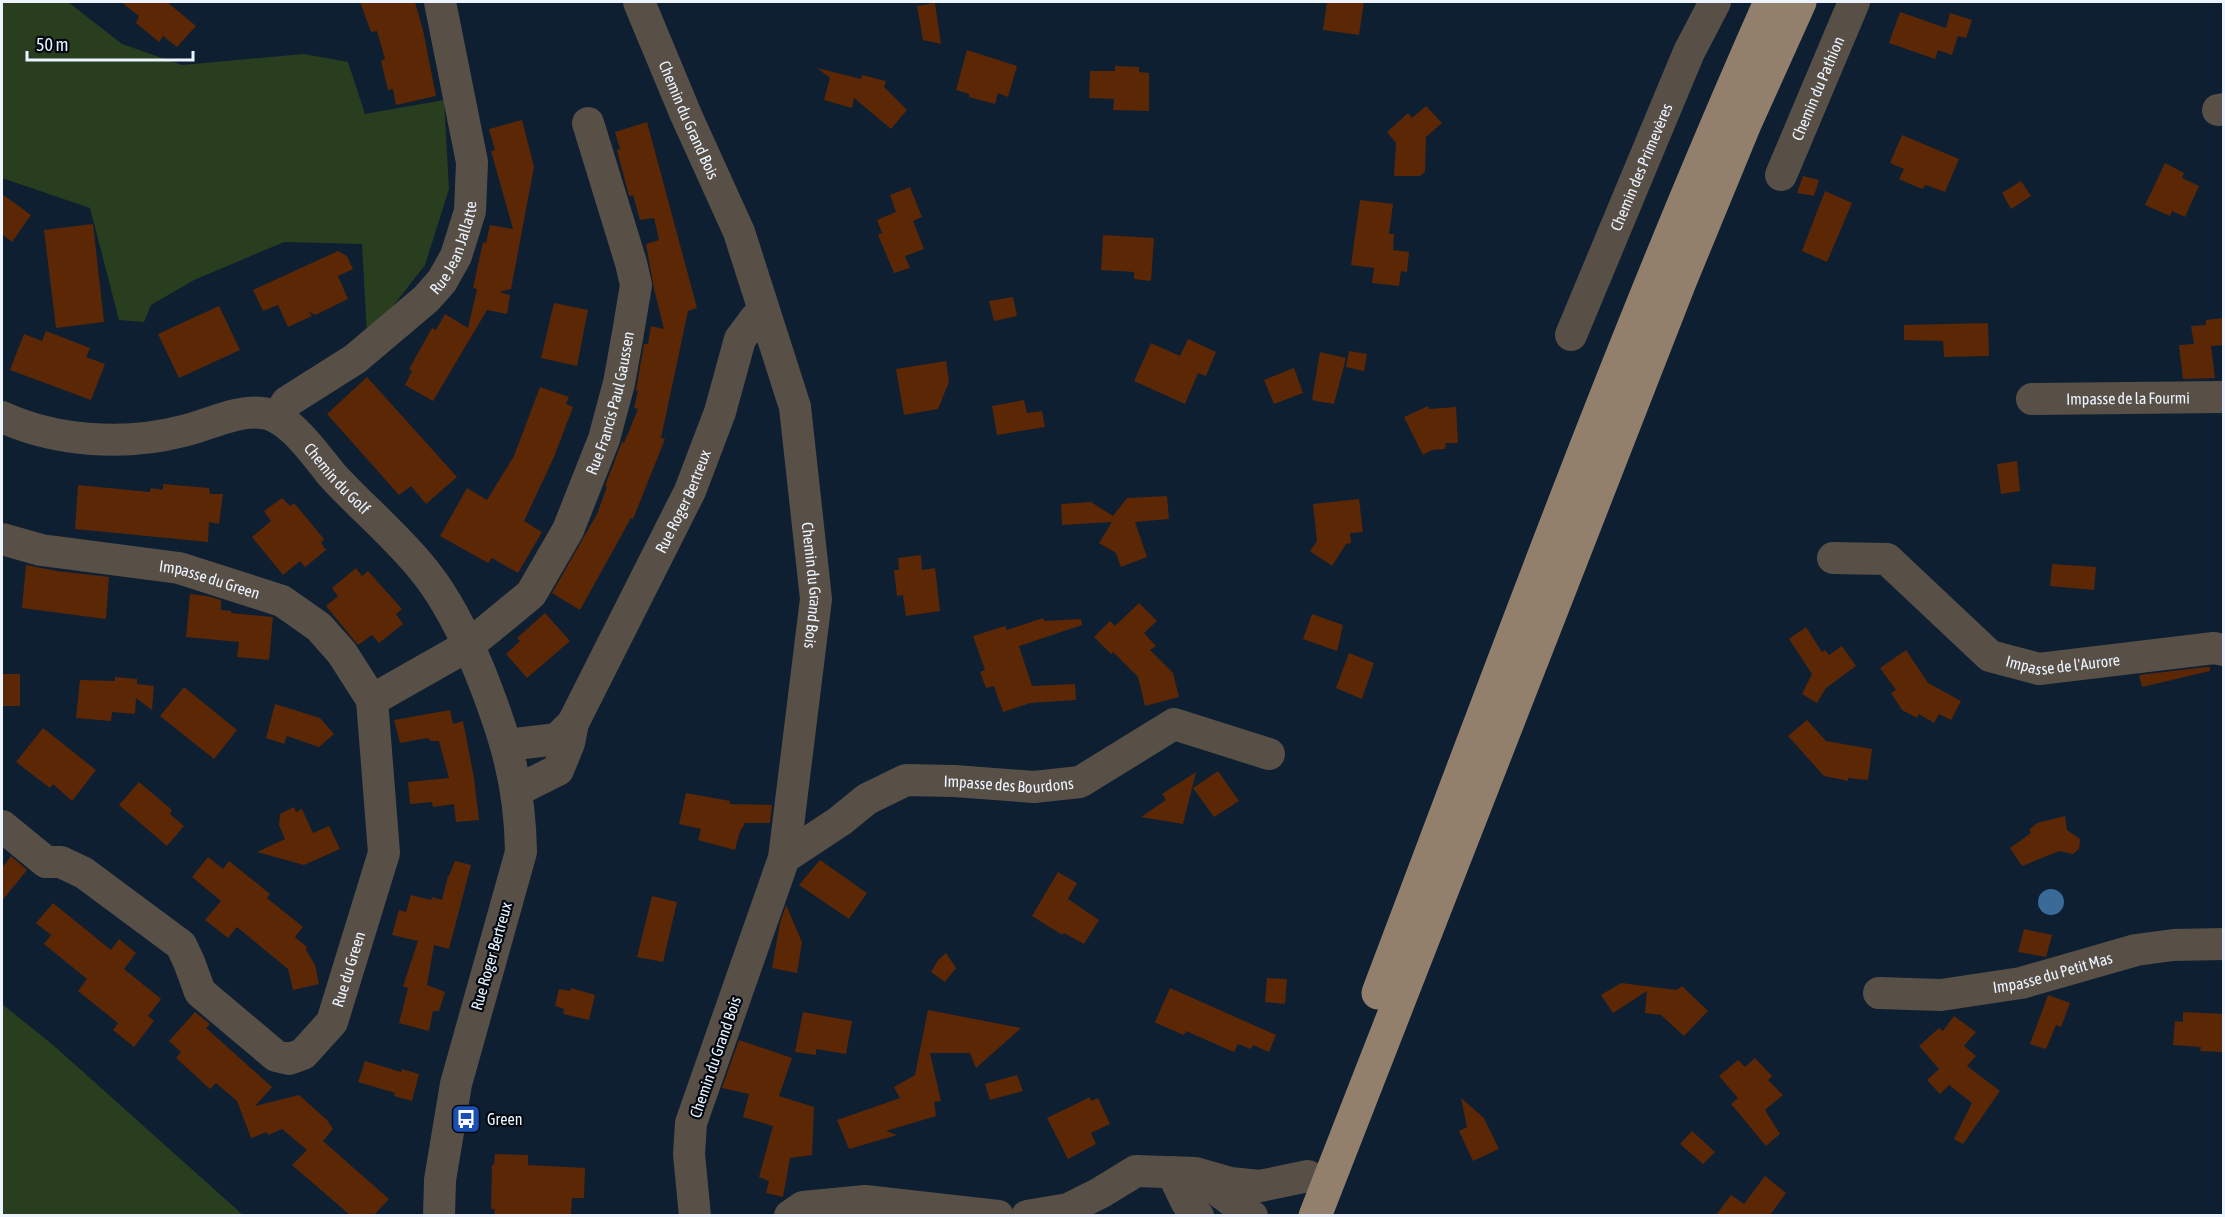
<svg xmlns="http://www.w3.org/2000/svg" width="2225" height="1217" viewBox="0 0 2225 1217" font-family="'Asap Condensed',sans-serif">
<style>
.green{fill:#293e1e}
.water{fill:#3a6a97}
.building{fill:#5c2705}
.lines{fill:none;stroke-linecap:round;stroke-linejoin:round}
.minor{stroke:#584f46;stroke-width:32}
.major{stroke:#92806c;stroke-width:33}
.labels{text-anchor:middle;stroke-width:4.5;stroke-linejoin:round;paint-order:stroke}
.street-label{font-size:16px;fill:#ebf4ff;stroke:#030911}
.poi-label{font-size:16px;fill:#ebf4ff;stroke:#030911;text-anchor:start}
</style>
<rect width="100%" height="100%" fill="#0e1f32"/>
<path class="green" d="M2 2H68L122 44 182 65 304 54 348 62 365 114 444 100 449 189 425 265 376 328 367 334 362 244 284 242 194 280 151 305 144 322 119 320 90 208 2 178Z
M2 1004 53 1045 243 1215H2Z"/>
<path class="water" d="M2038 902a13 13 0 1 1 26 0a13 13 0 1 1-26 0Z"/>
<path class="building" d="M121 2H167L196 26 177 47 163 36 159 42 136 23 139 16Z
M360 2H415L423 30 436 96 396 105 393 89 388 90 381 61 385 59 377 31 371 32Z
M1327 2H1364L1359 35 1323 30Z
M935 3 941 44 923 40 917 6Z
M1900 12 1946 28 1950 13 1972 20 1966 38 1958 36 1952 55 1938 50 1935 59 1889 43Z
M967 50 1017 66 1008 97 998 93 995 104 969 97V94L956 90Z
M1115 66 1139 67V72L1149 73V111L1113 110 1114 99 1089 98 1090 71H1115Z
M817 68 861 79 862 75 886 81 884 87 907 110 891 129 854 98 852 108 824 100 830 78Z
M1426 106 1442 123 1426 137 1425 172 1420 176H1394L1396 143 1387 132 1408 113 1412 118Z
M522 120 534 167 511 289 499 292 510 295 507 314 487 310 433 401 405 385 412 371 409 369 432 328 436 330 445 314 468 328 477 289 473 288 483 242 486 243 490 225 513 229 491 151 495 150 489 129Z
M647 122 697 308 688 311 661 438 665 439 633 519 631 518 580 610 552 593 597 514 607 487 605 486 622 442 624 443 638 409 634 408 638 391 636 390 644 344H648L651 326 664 329 654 289 646 244 659 240 654 218 640 220 633 195 629 196 617 150 620 149 615 132Z
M1902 135 1959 159 1945 192 1926 185 1922 189 1899 179 1904 169 1890 163Z
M2165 163 2184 173 2182 178 2199 186 2185 217 2172 211 2170 216 2145 205Z
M1803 176 1819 180 1814 196 1797 193Z
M2021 181 2031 196 2011 209 2002 193Z
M910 187 922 217 913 221 924 249 905 256 910 268 894 273 878 235 882 233 877 220 896 212 890 195Z
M1825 191 1852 203 1827 262 1802 251Z
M2 194 31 215 12 242 2 234Z
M1360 200 1393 204 1389 234H1394L1393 250 1409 252 1407 272 1401 271 1399 286 1372 283 1374 268 1351 265Z
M93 224 104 322 56 328 44 230Z
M1103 235 1154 238 1151 281 1134 279V272L1101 270Z
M338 251 347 256 353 269 338 276 348 299 315 315 308 311 312 316 288 327 278 305 263 311 253 290Z
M1013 297 1017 316 994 321 989 301Z
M554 303 588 310 577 366 541 358Z
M219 306 240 350 179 378 158 334Z
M2223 318V345L2211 346 2215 378 2183 379 2179 345 2194 344 2191 326 2206 325V320Z
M1988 323 1989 356 1944 357 1943 341 1904 340V325Z
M46 331 90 348 86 357 105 364 91 400 10 370 24 334 42 341Z
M1188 339 1216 352 1206 376 1198 373 1185 404 1134 381 1151 343 1180 356Z
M1349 351 1367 354 1364 371 1346 367Z
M1320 352 1346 358 1334 404 1315 401 1312 399Z
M946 361 949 382 938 409 904 415 896 369Z
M1294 368 1303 393 1274 404 1264 380Z
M367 377 457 477 426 504 411 486 399 495 327 414Z
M540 387 569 397 566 404 573 407 554 457 524 521 542 532 518 573 492 558 488 563 440 536 467 488 487 500 514 456Z
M1024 400 1027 413 1042 411 1045 427 997 435 992 406Z
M1428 406 1429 409 1456 407 1458 443H1446L1445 449 1432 450 1423 455 1404 417Z
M2017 461 2020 491 2001 494 1997 464Z
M163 484 209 488 210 494H223L219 524 209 522 208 542 75 529 78 485 150 492 151 488 163 490Z
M1167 496 1169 519 1135 522 1147 557 1121 567 1116 553 1099 543 1112 522 1062 525 1061 504 1091 502 1113 516 1127 498Z
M282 498 290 506 294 503 324 539 321 543 326 550 305 567 300 561 283 575 252 537 271 521 264 511Z
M1359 499 1363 532 1350 533 1351 543 1346 544 1332 566 1310 551 1317 541 1313 504Z
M921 555 922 570 935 568 940 611 906 616 903 595 897 596 894 570H899L898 558Z
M2052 564 2096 567 2094 590 2050 586Z
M26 565 57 571 109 577 106 619 22 608Z
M356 568 362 576 368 571 402 609 396 614 403 624 379 643 372 635 358 645 326 606 338 596 332 588Z
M190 594 207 596 221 600V610L231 611V613L273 617 269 660 237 657 239 642 186 637Z
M1139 603 1157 621 1144 633 1156 646 1150 650 1173 673 1179 697 1145 706 1138 677 1113 652 1111 654 1094 637 1110 621 1115 626Z
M545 613 570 641 527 678 506 654 520 641 517 638Z
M1312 614 1343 625 1337 651 1303 639Z
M1043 618 1044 621 1081 619 1082 625 1019 646 1032 686 1075 684 1076 700 1030 703 1003 712 994 686 986 688 980 672 985 670 973 636 1005 626 1007 630Z
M1806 627 1822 652 1825 650 1829 655 1842 646 1856 666 1826 688 1817 703 1802 694 1812 674 1789 639Z
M1906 650 1928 683 1961 701 1951 720 1939 714 1934 723 1919 714 1917 718 1902 710 1891 693 1896 690 1880 668Z
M1349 653 1374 663 1362 699 1336 688Z
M2206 667H2210V671L2142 687 2139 675Z
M2 674H20V706H2Z
M115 677 137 679V684L154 686 152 710 136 698 135 714 112 712 111 721 76 718 80 680 115 681Z
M184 687 237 730 214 759 160 716Z
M275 704 320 718 334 734 319 747 287 736 284 744 266 738Z
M450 710 453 724 463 721 474 778 479 820 456 822 454 804 433 807 432 802 410 804 408 782 449 778 439 741H431L428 738 400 743 394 720Z
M1807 720 1826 741 1872 749 1868 780 1848 778V781L1824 776 1788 736Z
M43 728 96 770 72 801 53 784 50 788 16 762Z
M1218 771 1239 801 1214 817 1193 788Z
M1196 772 1183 824 1141 817 1166 800 1162 794Z
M139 782 172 810 170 814 184 826 167 846 119 805Z
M686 793 730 801V804L772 805 770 823H745L739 834 735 850 698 840 701 829 679 824Z
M294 807 296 812 302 809 313 833 329 826 340 849 304 865 257 852 285 839 279 825 280 814Z
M2065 816 2067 830 2080 839 2079 849 2073 854 2059 851 2022 866 2010 848 2031 833 2029 830 2037 823Z
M11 856 27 870 2 901V868Z
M208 857 223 869 229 861 270 894 267 898 303 927 295 937 307 947 306 950 315 965 319 984 293 990 288 969 237 927 228 938 205 920 221 901 192 877Z
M820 860 867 893 849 919 799 885Z
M455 861 471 865 449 949 434 945 427 985 445 992 439 1011H433L429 1031 399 1023 408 988 403 986 418 941 392 935 399 910 406 912 411 895 431 900 432 897 442 900 448 876H449Z
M1058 872 1077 883 1068 899 1099 920 1084 944 1064 933 1062 935 1032 916Z
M652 896 677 902 663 962 637 957Z
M53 903 111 950 119 939 136 953 124 969 161 999 148 1016 154 1021 134 1047 113 1030 118 1023 78 991 87 979 44 944 51 935 36 923Z
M786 905 802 942 797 973 772 968 780 923Z
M2024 929 2052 935 2046 957 2018 952Z
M946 953 956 968 945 982 931 972 938 960Z
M1267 978 1287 979 1285 1004 1265 1002Z
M1621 983 1677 990 1682 986 1708 1011 1684 1036 1661 1015 1645 1013 1647 991 1613 1013 1601 995Z
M571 988 595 995 589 1020 563 1014 564 1009 555 1006 559 989 570 991Z
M1170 988 1276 1035 1269 1052 1253 1045 1251 1049 1238 1044 1234 1052 1186 1031 1184 1035 1156 1023 1155 1022Z
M2048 995 2070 1003 2061 1027 2056 1025 2046 1049 2030 1044Z
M928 1010 1021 1028 976 1068 970 1053H930L941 1101 934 1102 936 1116 886 1131 897 1135 849 1149 837 1120 900 1098 894 1087 915 1075Z
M195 1012 210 1024 206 1028 272 1087 255 1106 299 1095 327 1120 333 1129 323 1141 389 1199 374 1215H350L292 1165 307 1150 282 1129 268 1135 267 1132 251 1138 237 1101 216 1083 210 1089 176 1058 181 1052 169 1041Z
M803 1012 852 1021 846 1054 816 1049V1055L795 1052Z
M2183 1012 2223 1014V1052L2200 1051 2201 1047 2173 1045 2175 1021 2183 1022Z
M1954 1016 1976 1032 1964 1046 1976 1056 1967 1066 2000 1091 1963 1144 1954 1139 1972 1103 1949 1085 1940 1094 1927 1080 1939 1069 1919 1046 1939 1028 1943 1031Z
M739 1040 792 1058 779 1096 814 1107 812 1155 790 1158 783 1197 766 1193 769 1181 759 1177 773 1126 743 1117 749 1094 722 1088Z
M1755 1058 1772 1076 1768 1080 1783 1095 1765 1110 1780 1134 1766 1146 1731 1104 1738 1098 1719 1076 1738 1060 1745 1067Z
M365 1061 401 1072 402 1069 419 1074 412 1101 394 1096 395 1093 358 1082Z
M1017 1075 1023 1091 990 1100 985 1084Z
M1090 1097 1091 1101 1098 1098 1110 1124 1091 1133 1096 1144 1068 1159 1047 1118Z
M1461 1098 1484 1118 1499 1149 1473 1161 1459 1131 1467 1127Z
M1692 1131 1715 1152 1703 1164 1680 1144Z
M495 1154 528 1155V1165L585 1168 584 1198H572L571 1215H494L495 1209H491L492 1165H494Z
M1765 1176 1786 1193 1770 1215H1716L1731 1195 1744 1204Z"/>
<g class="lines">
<g class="minor">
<path id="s1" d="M639 2 686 115 739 232 795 407 816 599 784 858 691 1123 689 1154 695 1216"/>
<path d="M2218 110 2224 109"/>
<path id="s2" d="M1781 175 1854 2"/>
<path id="s3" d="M1571 335 1689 52 1715 2"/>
<path id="s4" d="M2032 399 2224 397"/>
<path id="s5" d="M2 417C57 442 125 446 183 431 209 425 235 410 262 413 289 415 316 456 332 475 362 508 398 537 426 573 449 602 466 638 480 672 505 735 520 783 521 852L456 1084 440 1180 439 1216"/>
<path id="s6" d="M277 418 287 402 355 359 426 299 442 281 456 256 470 211 472 162 440 2"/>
<path id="s7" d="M2 539 41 550 179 568 282 601 319 627 342 653 372 700"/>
<path id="s8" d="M1833 558 1887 559 1990 656 2039 669 2214 648 2224 650"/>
<path d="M507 745 557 739 573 723"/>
<path id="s9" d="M516 791 558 770 569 743 573 723 690 491 720 412 740 339 755 319 764 312"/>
<path id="s10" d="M2 826 46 862H61L84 873 181 945 189 962 200 992 276 1056 289 1059 303 1054 332 1022 384 853 372 700 469 645 531 594 568 530 604 439 619 383 628 333 636 285 631 263 588 123"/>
<path id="s11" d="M784 858 840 821 867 799 906 780 954 781 1034 787 1080 782 1174 724 1269 754"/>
<path id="s12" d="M1879 993 1941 995 2021 983 2136 950 2173 945 2224 944"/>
<path d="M1172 1172 1187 1203 1198 1216"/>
<path d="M1205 1181 1252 1216"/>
<path d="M790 1216 803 1207 865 1201 998 1216"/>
<path d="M1027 1216 1068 1209 1100 1193 1136 1171 1195 1173 1230 1183 1260 1186 1308 1176"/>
</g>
<path class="major" d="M1378 993C1504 661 1626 326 1770 2
M1315 1216 1680 282 1745 124 1800 2"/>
</g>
<defs>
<g id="bus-square" transform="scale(1.5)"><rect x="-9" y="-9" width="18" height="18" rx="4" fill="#1a4fb4" stroke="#030911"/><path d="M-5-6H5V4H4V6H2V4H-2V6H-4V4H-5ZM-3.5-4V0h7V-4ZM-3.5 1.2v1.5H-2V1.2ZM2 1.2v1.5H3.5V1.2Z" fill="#fff"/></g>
</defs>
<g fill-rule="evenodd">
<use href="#bus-square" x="466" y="1119"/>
</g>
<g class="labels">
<g class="street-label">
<text dy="6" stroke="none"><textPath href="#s2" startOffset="94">Chemin du Pathion</textPath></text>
<text dy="6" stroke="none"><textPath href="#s1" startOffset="128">Chemin du Grand Bois</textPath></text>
<text dy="6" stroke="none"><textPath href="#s3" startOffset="182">Chemin des Primevères</textPath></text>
<text dy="6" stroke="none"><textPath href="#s6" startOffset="252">Rue Jean Jallatte</textPath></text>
<text dy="6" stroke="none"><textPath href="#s4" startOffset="96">Impasse de la Fourmi</textPath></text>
<text dy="6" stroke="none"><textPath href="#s10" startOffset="1170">Rue Francis Paul Gaussen</textPath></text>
<text dy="6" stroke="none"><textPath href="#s5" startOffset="368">Chemin du Golf</textPath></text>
<text dy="6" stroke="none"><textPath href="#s9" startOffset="344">Rue Roger Bertreux</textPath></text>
<text dy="6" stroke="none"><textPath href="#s7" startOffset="212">Impasse du Green</textPath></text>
<text dy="6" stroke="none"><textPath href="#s1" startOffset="614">Chemin du Grand Bois</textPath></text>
<text dy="6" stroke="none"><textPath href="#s8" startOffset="270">Impasse de l'Aurore</textPath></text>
<text dy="6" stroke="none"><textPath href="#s11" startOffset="248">Impasse des Bourdons</textPath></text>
<text transform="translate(491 956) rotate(-74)" y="6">Rue Roger Bertreux</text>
<text dy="6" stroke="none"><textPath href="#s10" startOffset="495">Rue du Green</textPath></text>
<text dy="6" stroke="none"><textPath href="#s12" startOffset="176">Impasse du Petit Mas</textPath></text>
<text transform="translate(715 1057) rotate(-71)" y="6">Chemin du Grand Bois</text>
</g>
<g class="poi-label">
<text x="487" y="1125">Green</text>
</g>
</g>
<rect width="2225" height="1217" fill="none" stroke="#ebf4ff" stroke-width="6"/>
<path d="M27 51v9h166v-9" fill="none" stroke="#ebf4ff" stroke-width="3"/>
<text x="36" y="51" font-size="18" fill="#ebf4ff" stroke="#030911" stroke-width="4.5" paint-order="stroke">50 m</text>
</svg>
